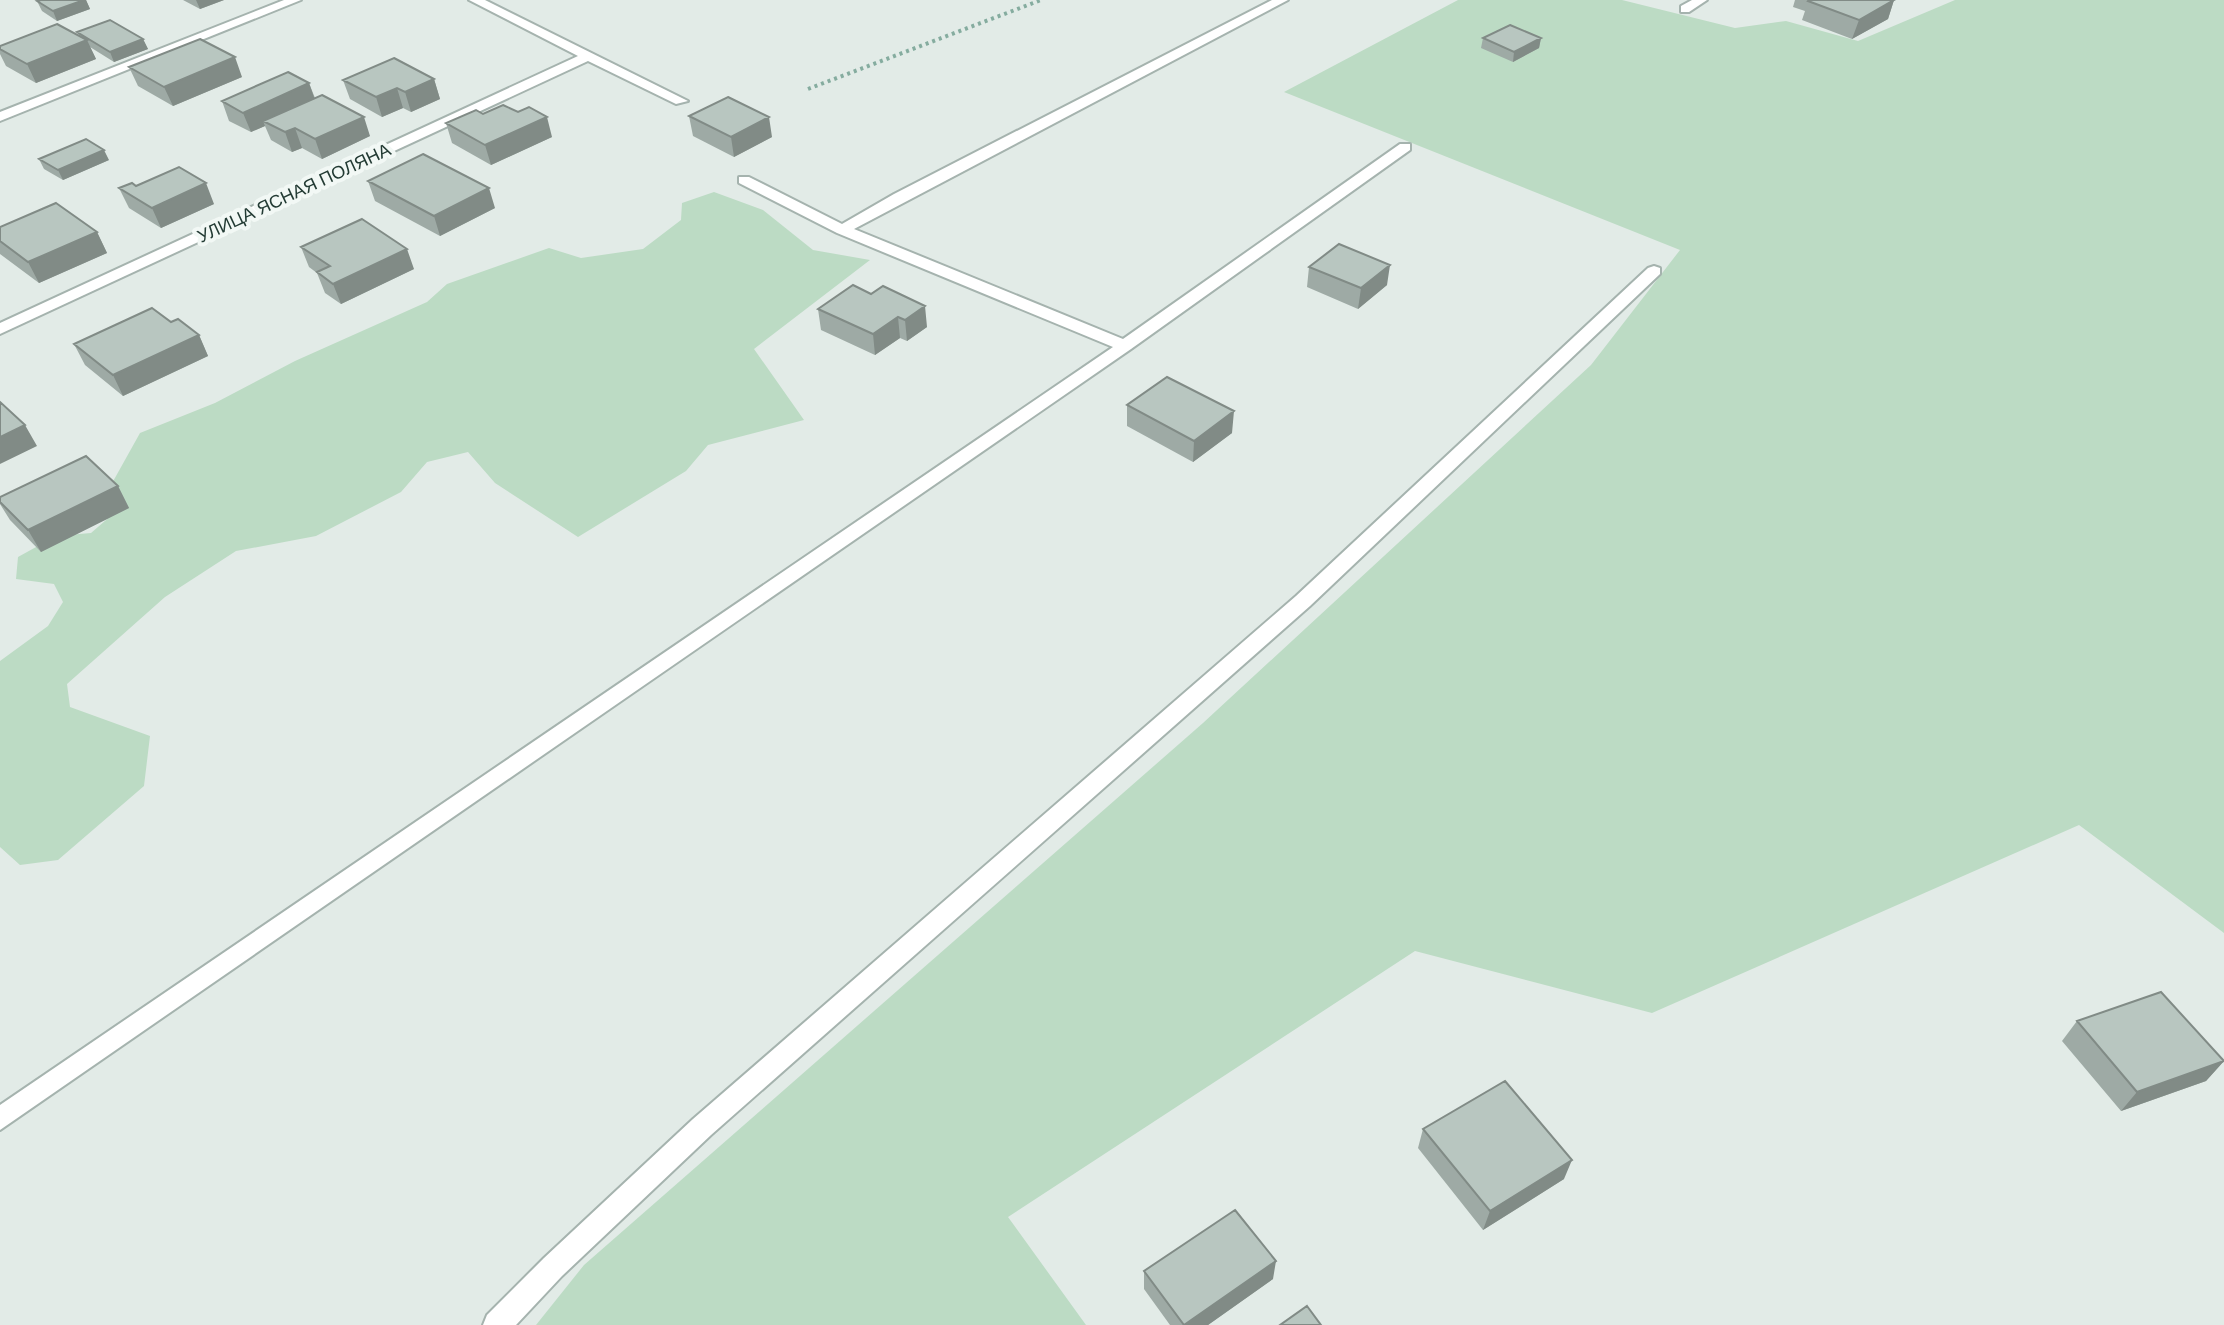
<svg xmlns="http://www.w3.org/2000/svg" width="2224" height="1325" viewBox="0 0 2224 1325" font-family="'DM Sans',sans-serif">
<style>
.green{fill:#bcdbc4}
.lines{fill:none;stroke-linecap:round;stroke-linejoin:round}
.lane-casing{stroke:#a5b3ae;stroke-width:4}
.path{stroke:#85ac9f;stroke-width:4;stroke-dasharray:3 4;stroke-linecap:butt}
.lane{fill:#fff;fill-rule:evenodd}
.wall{fill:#9eaaa5}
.shaded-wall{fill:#818b86}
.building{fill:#b8c6c0;stroke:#818b86;stroke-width:2}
.labels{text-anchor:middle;stroke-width:8;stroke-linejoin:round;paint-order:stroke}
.far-street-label{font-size:18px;fill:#233b34;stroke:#f2f8f5}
</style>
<rect width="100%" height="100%" fill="#e2ebe7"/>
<path class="green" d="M1458 0H1622L1735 28 1786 21 1858 41 1955 0H2224V933L2079 825 1652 1013 1415 951 1008 1217 1086 1325H536L584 1265 1203 723 1591 365 1680 250 1284 92Z
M714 192 763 210 813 250 870 260 754 349 804 420 708 445 686 471 578 537 495 483 468 452 427 462 401 492 316 536 236 551 165 597 67 684 70 707 150 736 144 786 58 860 20 865 0 847V661L48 626 63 602 54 584 16 579 18 557 56 536 91 533 113 514 106 494 140 433 215 403 295 361 427 302 447 284 549 248 581 258 643 249 681 220 682 203Z"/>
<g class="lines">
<g class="lane-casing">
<path id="lane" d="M284 0H301L0 121V112Z
M469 0H485L688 101 676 104 588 61 0 334V323L578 56Z
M1272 0H1288L854 229 1123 339 1400 144H1410V150L1131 349 0 1130V1105L1113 347 837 233 739 183V177H749L842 224 894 194Z
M1692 0H1707L1689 12H1681V6Z
M1654 266 1660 268V274L1310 606 711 1135 562 1276 516 1325H483L487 1315 544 1258 693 1119 1296 596 1648 268Z"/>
</g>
<path class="path" d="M808 89 1041 0"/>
<use href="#lane" class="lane"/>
</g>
<path class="wall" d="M41 0H86L90 9 57 21 42 11 37 1Z
M183 0H224L200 9Z
M1795 0H1894L1888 19 1852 39 1802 20 1805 11 1793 7Z
M77 32 143 39 148 49 114 62 90 47 96 59 36 83 6 66 0 54V46L79 35Z
M1483 38H1541L1539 48 1513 62 1481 48Z
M129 67 242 77 173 106 138 86Z
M434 79 440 99 411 112 403 108 382 117 350 99 343 80Z
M309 83 315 98 370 136 322 159 302 148 292 152 271 140 265 126 251 132 229 121 222 101Z
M689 116 772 137 734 157 693 136Z
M446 123 552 137 491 165 452 143Z
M39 159 109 160 63 180 44 169Z
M368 181 495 208 440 236 375 201Z
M136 186 214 204 161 228 129 208 119 188Z
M0 227 97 232 107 253 39 283 0 254Z
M301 247 414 269 341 304 325 293 317 273 309 267Z
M1309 267 1387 285 1358 309 1307 287Z
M853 285 927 327 907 341 900 338 875 355 821 330 818 309Z
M171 322 199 335 208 356 123 396 85 365 74 344Z
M1127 405 1232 433 1193 462 1127 426Z
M118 486 129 508 41 552 10 520 0 504V497Z
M2077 1021 2224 1061 2206 1081 2121 1111 2062 1041Z
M1423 1129 1564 1179 1483 1230 1418 1148Z
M1144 1271 1273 1279 1208 1325H1170L1144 1289Z"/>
<path class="shaded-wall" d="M84 0H86L90 9 57 21 53 11Z
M196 0H224L200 9Z
M1894 0 1888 19 1852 39 1859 20Z
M1541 38 1539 48 1513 62 1514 52Z
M143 39 148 49 114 62 110 52Z
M87 40 96 59 36 83 27 64Z
M235 57 242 77 173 106 164 87Z
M434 79 440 99 411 112 405 92Z
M309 83 316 103 263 121 265 126 251 132 243 113Z
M397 88 403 108 382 117 376 97Z
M364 117 370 136 322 159 315 139Z
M547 117 552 137 491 165 485 145Z
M769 117 772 137 734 157 731 137Z
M295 128 302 148 292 152 285 132Z
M104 150 109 160 63 180 58 170Z
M206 183 214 204 161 228 152 208Z
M489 188 495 208 440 236 434 216Z
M97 232 107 253 39 283 28 262Z
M407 249 414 269 341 304 333 284Z
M1390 265 1387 285 1358 309 1361 288Z
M925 306 927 327 907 341 905 320Z
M898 317 900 338 875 355 873 334Z
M199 335 208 356 123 396 113 375Z
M1234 411 1232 433 1193 462 1194 441Z
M25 425 37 446 0 464V437Z
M118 486 129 508 41 552 28 530Z
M2224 1061 2206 1081 2121 1111 2137 1092Z
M1572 1160 1564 1179 1483 1230 1490 1211Z
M1276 1261 1273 1279 1208 1325H1185Z"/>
<path class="building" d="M41 0H84L53 11 37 1Z
M1809 0H1894L1859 20 1808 1Z
M110 20 143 39 110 52 77 32Z
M57 24 87 40 27 64 0 49V46Z
M1510 25 1541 38 1514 52 1483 38Z
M200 39 235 57 164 87 129 67Z
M394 58 434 79 405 92 397 88 376 97 343 80Z
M288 72 309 83 243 113 222 101Z
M322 95 364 117 315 139 295 128 285 132 263 121Z
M728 97 769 117 731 137 689 116Z
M503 105 518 112 529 107 547 117 485 145 446 123 476 110 483 114Z
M86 139 104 150 58 170 39 159Z
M423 154 489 188 434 216 368 181Z
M179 167 206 183 152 208 119 188 132 183 136 186Z
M56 203 97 232 28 262 0 241V227Z
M362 219 407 249 333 284 317 272 330 266 301 247Z
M1339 244 1390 265 1361 288 1309 267Z
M853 285 871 294 883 286 925 306 905 320 898 317 873 334 818 309Z
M152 308 171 322 178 319 199 335 113 375 74 344Z
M1167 377 1234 411 1194 441 1127 405Z
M0 402 25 425 0 437Z
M86 456 118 486 28 530 0 502V497Z
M2161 992 2224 1061 2137 1092 2077 1021Z
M1505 1081 1572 1160 1490 1211 1423 1129Z
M1235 1210 1276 1261 1184 1325 1144 1271Z
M1307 1306 1321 1325H1280Z"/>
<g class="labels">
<g class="far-street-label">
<text transform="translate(294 193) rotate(-25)" y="6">УЛИЦА ЯСНАЯ ПОЛЯНА</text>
</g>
</g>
</svg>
